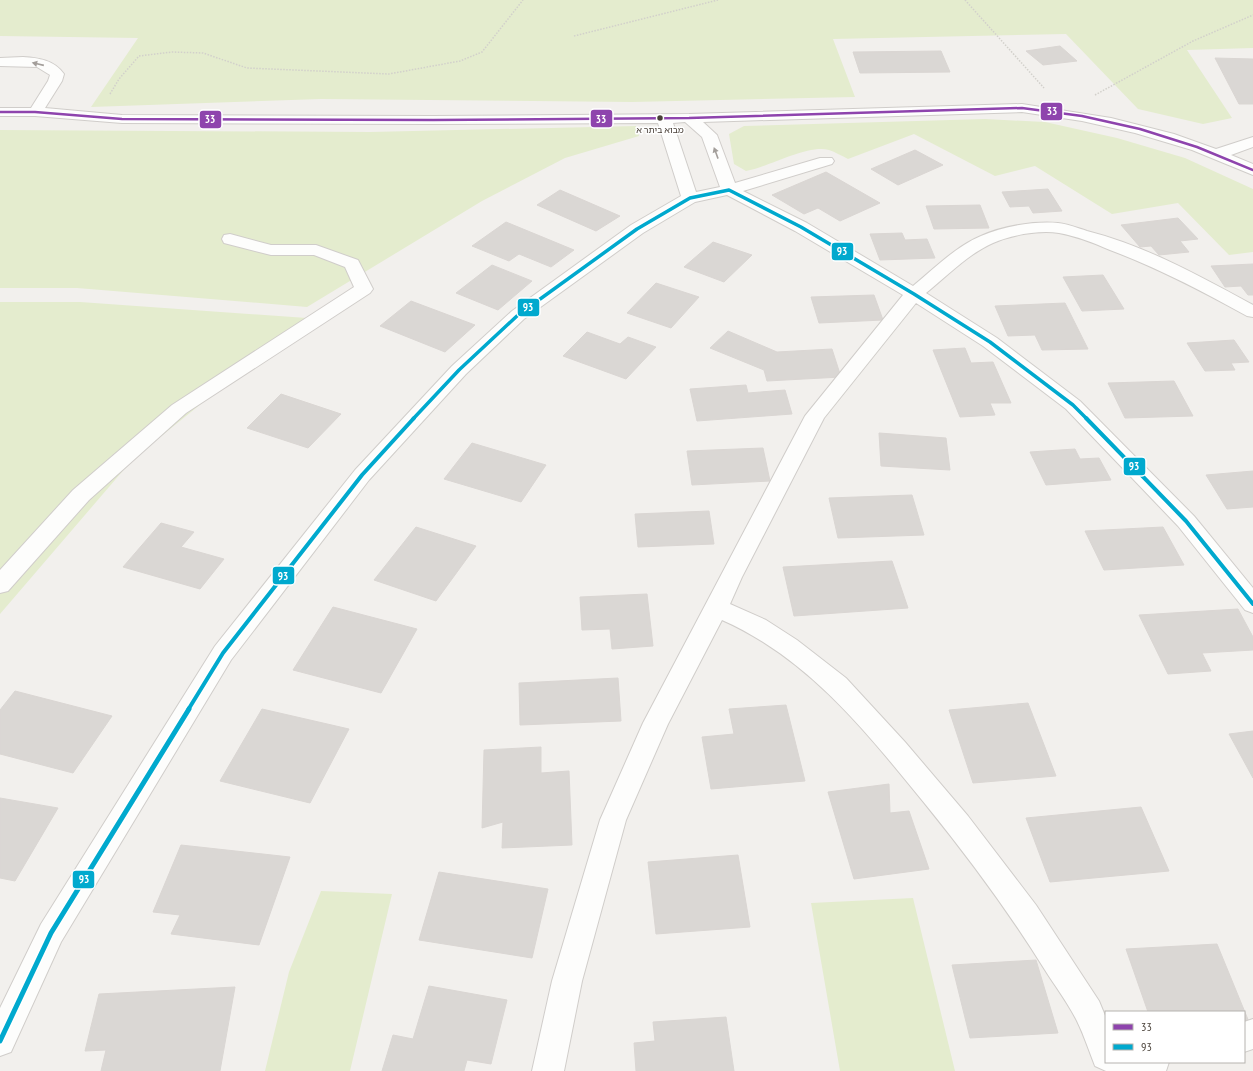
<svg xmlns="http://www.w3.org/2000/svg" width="1253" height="1071" viewBox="0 0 1253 1071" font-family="'PT Sans Narrow','Noto Sans Hebrew',sans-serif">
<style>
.green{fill:#e4ecce}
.building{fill:#dad7d4;stroke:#dad6d3}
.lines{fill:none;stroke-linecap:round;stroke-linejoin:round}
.minor-casing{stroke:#d0cdca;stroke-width:2}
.path{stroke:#d2d0cb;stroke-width:1.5;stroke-dasharray:1.5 1.5;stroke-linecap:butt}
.minor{fill:#fdfdfc;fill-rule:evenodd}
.bus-1-casing{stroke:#fff;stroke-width:4.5}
.bus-2-far2-casing{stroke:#fff;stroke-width:6}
.bus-2-far1-casing{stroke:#fff;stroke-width:7}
.bus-2-casing{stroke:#fff;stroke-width:8}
.bus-1{stroke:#8e44ad;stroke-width:2.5}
.bus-2-far2{stroke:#00a9ce;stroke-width:3.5}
.bus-2-far1{stroke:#00a9ce;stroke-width:4}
.bus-2{stroke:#00a9ce;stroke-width:5}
.oneway{fill:#a39e9a}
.bus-dot{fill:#494038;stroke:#fff;stroke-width:1.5}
.labels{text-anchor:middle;stroke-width:3;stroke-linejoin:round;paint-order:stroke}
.bus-label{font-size:9px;fill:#494038;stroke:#fff}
.line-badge{stroke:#fff;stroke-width:1.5}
.badge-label{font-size:11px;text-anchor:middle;font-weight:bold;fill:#fff}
</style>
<rect width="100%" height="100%" fill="#f2f0ed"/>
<path class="green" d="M0 0H1253V48L1187 50 1232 118 1203 124 1138 109 1066 34 833 39 855 97 632 102 321 99 91 107 138 38 0 36Z
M985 119 1045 122 1117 138 1185 158 1253 189V252L1229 255 1178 203 1112 214 1035 166 995 176 914 134 848 159C842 156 835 152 829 150 808 144 769 167 746 171L734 164 729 134 744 126Z
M636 126 639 136 565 158 482 201 307 307 77 288H0V130L370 132Z
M0 302H80L307 318 133 459 0 614Z
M321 891 392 894 350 1071H265L289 972Z
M913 898 955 1071H840L811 903Z"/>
<path class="building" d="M1060 46 1077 61 1043 65 1026 51Z
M941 51 950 72 860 73 853 52Z
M1215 58 1253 59V104H1239Z
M915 150 943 165 898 185 871 169Z
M826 172 880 203 840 221 818 208 804 214 772 195Z
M1048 189 1062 211 1033 213 1029 206 1010 207 1002 192Z
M560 190 620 216 596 231 537 205Z
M980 205 989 228 934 229 926 206Z
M1178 218 1198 239 1180 241 1189 252 1159 255 1151 246 1140 247 1121 225Z
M506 222 574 250 551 267 519 254 509 261 472 246Z
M902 233 905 240 927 239 935 258 880 260 870 234Z
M713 242 752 255 724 282 684 267Z
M1253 264V295H1248L1241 286 1225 287 1211 266Z
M492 265 532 281 498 310 456 293Z
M1103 275 1124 309 1082 311 1063 277Z
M656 283 699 297 671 328 627 313Z
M874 295 883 320 819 323 811 297Z
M411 301 475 325 445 352 380 326Z
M1065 303 1088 349 1042 350 1035 335 1008 336 995 306Z
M728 331 777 352 832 349 841 377 767 381 764 370 710 348Z
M587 332 620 344 628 337 656 347 626 379 563 356Z
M1234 340 1249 362 1231 363 1235 370 1205 371 1187 343Z
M965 348 971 363 993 362 1011 403H990L995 415 960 417 933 350Z
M1174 381 1193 416 1125 418 1108 383Z
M746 385 748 393 785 390 792 414 697 421 690 389Z
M281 394 341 414 308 448 247 428Z
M879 433 946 438 950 470 881 466Z
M472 443 546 465 521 502 444 479Z
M763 448 770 481 692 485 687 451Z
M1075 449 1080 459 1099 458 1111 480 1046 485 1030 452Z
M1253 471V507L1227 509 1206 475Z
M912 495 924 535 838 538 829 498Z
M709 511 714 544 638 547 635 514Z
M161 523 194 532 181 547 224 559 200 589 123 567Z
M416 527 476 546 436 601 374 580Z
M1163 527 1184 565 1104 570 1085 531Z
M892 561 908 608 794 616 783 567Z
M647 594 653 646 612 649 610 629 582 630 580 597Z
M333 607 417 629 381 693 293 670Z
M1238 609 1253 637V650L1202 653 1211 671 1168 674 1139 615Z
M618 678 621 721 520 725 519 683Z
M15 691 112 716 73 773 0 754V710Z
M1028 703 1056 776 973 783 949 710Z
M786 705 805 781 711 789 702 737 734 734 729 709Z
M262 709 349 729 310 803 220 781Z
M1253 731V778L1229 734Z
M541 747V773L569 771 572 845 502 848 503 822 482 828 484 750Z
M889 784 890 813 909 811 929 869 854 879 828 792Z
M0 798 58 808 15 881 0 878Z
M1141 807 1169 871 1050 882 1026 818Z
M181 845 290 857 259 945 171 934 180 915 153 912Z
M738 855 750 927 656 934 648 862Z
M439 872 548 889 532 958 419 940Z
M1217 944 1249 1022 1244 1023V1012H1148L1126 949Z
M1036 960 1058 1033 970 1038 952 965Z
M429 986 507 1000 491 1064 467 1060 464 1071H382L393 1035 413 1039Z
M235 987 220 1071H101L106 1050 85 1051 99 994Z
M726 1017 734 1071H636L634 1043 655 1041 653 1022Z"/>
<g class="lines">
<g class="minor-casing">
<path id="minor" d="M23 57C39 58 54 60 64 74L62 81 45 108 122 115 433 116 689 114 1022 104 1111 118 1174 134 1216 149 1253 137V147L1231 155 1253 164V175L1192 150 1135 133 1082 121 1022 112 703 122 717 135 735 183 820 158H832L834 161 832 164 743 191 807 223 913 286C935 268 955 247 981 236 1003 226 1034 221 1058 223 1068 224 1078 228 1087 231 1146 246 1200 276 1253 305V317L1247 316C1202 291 1158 268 1110 250 1094 243 1076 236 1059 233 1039 230 1011 235 993 243 968 254 947 276 926 293L997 338 1080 401 1194 516 1253 588V613L1245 610 1178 526 1066 409 983 346 916 303 824 418 742 577 730 604 766 620 797 640 846 678 905 742 968 816 1036 905 1099 1001 1106 1018V1062H1169L1166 1071H1106L1095 1066C1089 1051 1084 1035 1077 1021 1068 1003 1055 986 1045 970 1009 912 969 858 926 805 867 733 810 659 722 620L668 724 626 820 582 981 564 1071H532L552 981 600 820 643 723 805 416 903 295 795 231 727 195 695 202 643 233 524 319 466 374 369 480 231 660 61 942 11 1052 0 1056V1008L41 924 215 646 355 470 452 366 512 311 631 225 681 196 658 123 433 124 122 123 35 116H0V108H31L48 81 50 75 37 67 0 66V58ZM685 122 702 137 720 187 696 192 673 123Z
M230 234 271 245H316L358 260 373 289 370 293 186 413 89 500 8 591 0 593V570L73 490 172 405 354 287 345 267 314 255H271L224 243 222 239 224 235Z
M1253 1019V1049L1244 1052V1022Z"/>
</g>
<path class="path" d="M965 0 1044 88
M574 36 718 0
M110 94 119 79 139 56 172 52 203 53 247 68 389 74 460 61 482 52 523 0
M1095 95 1193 41 1253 15"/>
<use href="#minor" class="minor"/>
<g class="bus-1-casing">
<path id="bus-1" d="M0 112H35L122 119 433 120 689 118 1022 108 1082 116 1140 129 1197 147 1253 170"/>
</g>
<g class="bus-2-far2-casing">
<path id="bus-2-far2" d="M413 419 459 370 518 315 637 229 690 198 729 190 801 227 914 294 990 342 1073 405 1087 419"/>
</g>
<g class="bus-2-far1-casing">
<path id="bus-2-far1" d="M1086 418 1186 521 1253 604
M188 710 223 653 362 475 414 418"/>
</g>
<g class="bus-2-casing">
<path id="bus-2" d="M0 1041 51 933 189 709"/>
</g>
<use href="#bus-1" class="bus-1"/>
<use href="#bus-2-far2" class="bus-2-far2"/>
<use href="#bus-2-far1" class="bus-2-far1"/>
<use href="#bus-2" class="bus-2"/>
</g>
<defs><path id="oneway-solid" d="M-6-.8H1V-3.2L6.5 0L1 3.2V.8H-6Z"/></defs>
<g class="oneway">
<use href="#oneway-solid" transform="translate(38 64) rotate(-167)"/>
<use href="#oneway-solid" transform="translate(716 153) rotate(-110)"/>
</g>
<circle class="bus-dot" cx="660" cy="118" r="3.5"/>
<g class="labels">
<g class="bus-label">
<text x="660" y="133">מבוא ביתר א</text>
</g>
</g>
<g class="line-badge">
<rect x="1040" y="102" width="23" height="19" rx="4" fill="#8e44ad"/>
<rect x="590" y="109" width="23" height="19" rx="4" fill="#8e44ad"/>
<rect x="199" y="110" width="23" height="19" rx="4" fill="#8e44ad"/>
<rect x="831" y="242" width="23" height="19" rx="4" fill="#00a9ce"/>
<rect x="517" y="298" width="23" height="19" rx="4" fill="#00a9ce"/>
<rect x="1123" y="457" width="23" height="19" rx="4" fill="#00a9ce"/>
<rect x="272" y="566" width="23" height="19" rx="4" fill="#00a9ce"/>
<rect x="72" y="870" width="23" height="19" rx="4" fill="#00a9ce"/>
</g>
<g class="badge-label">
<text x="1052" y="115">33</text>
<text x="601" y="123">33</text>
<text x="210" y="123">33</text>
<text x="842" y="255">93</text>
<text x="528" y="311">93</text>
<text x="1134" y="470">93</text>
<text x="283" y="580">93</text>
<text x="84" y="883">93</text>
</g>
<rect x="1105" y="1011" width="140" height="52" fill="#ffffff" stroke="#b6b3af"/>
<rect x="1113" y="1024" width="20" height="6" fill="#8e44ad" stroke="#b6b3af"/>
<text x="1141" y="1031" font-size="12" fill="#494038">33</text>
<rect x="1113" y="1044" width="20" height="6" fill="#00a9ce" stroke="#b6b3af"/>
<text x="1141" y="1051" font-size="12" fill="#494038">93</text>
</svg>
